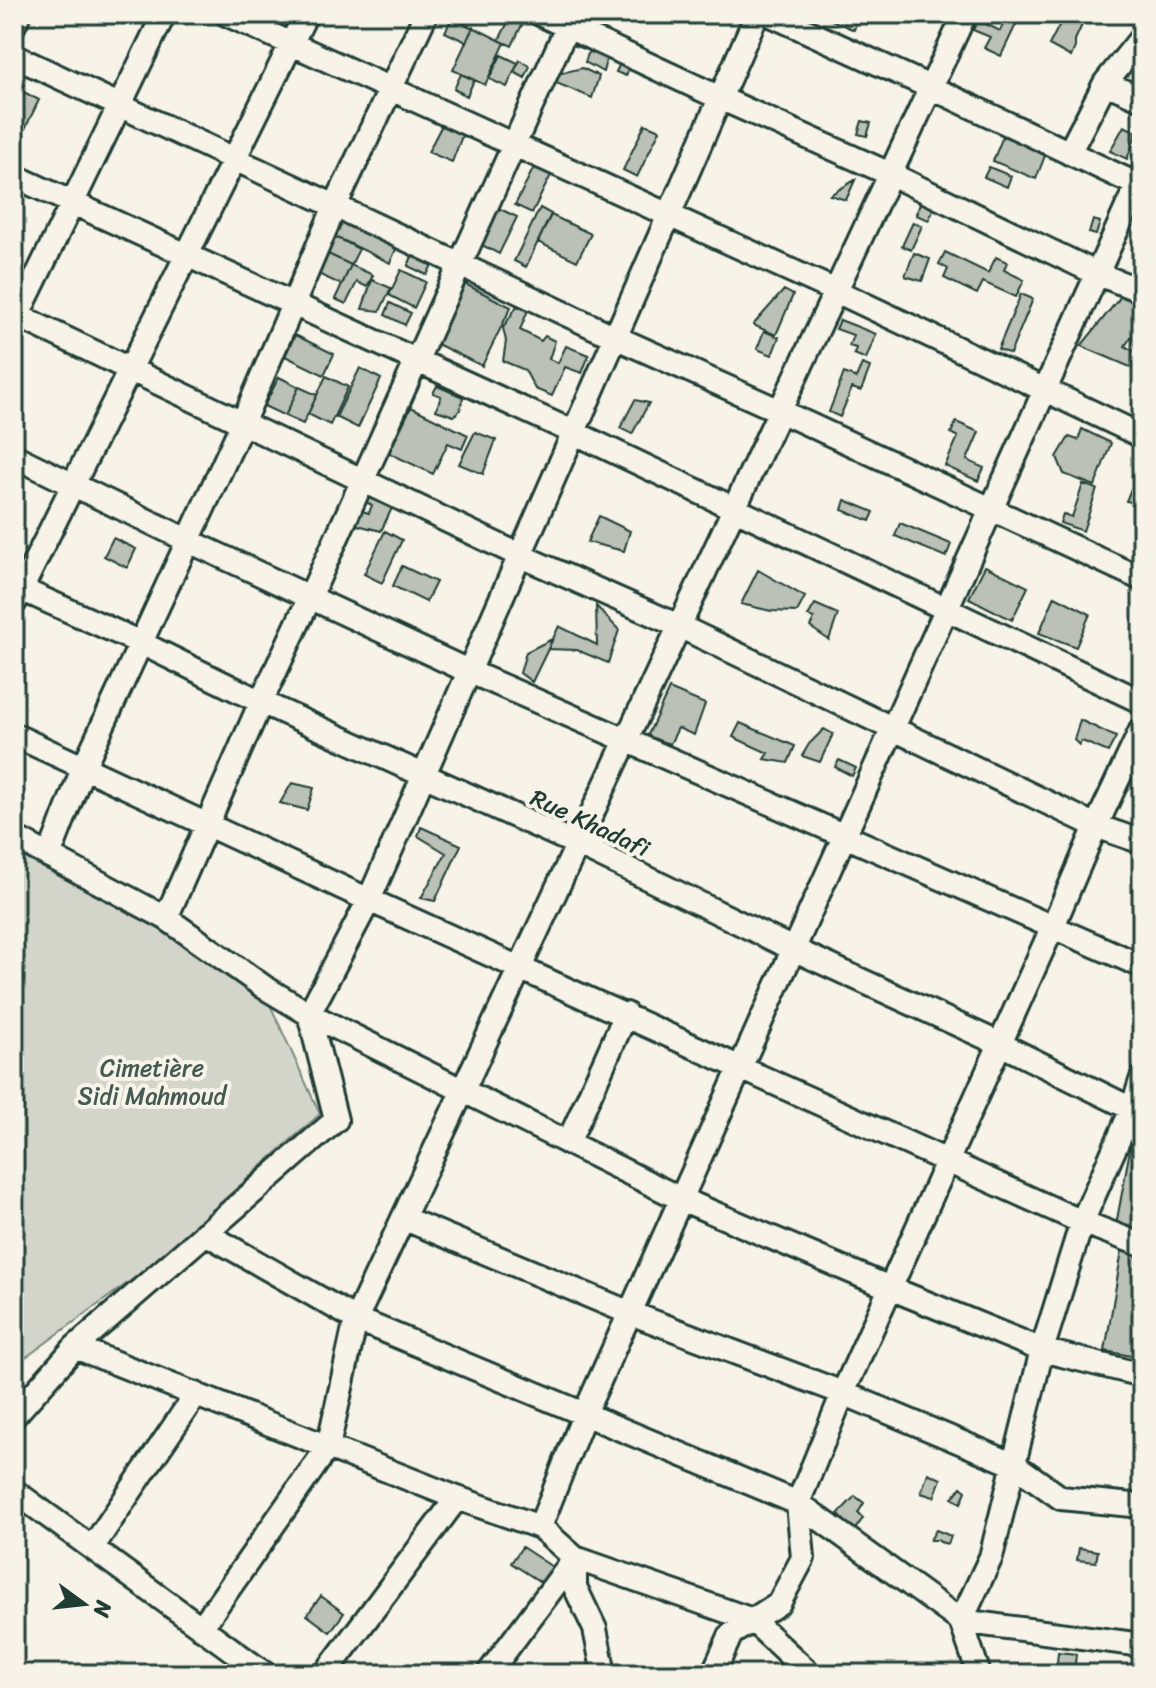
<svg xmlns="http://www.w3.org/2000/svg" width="1156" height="1688" viewBox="0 0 1156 1688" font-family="Sriracha,sans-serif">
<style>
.green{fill:#d3d5ca;stroke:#79897f;stroke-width:2}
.building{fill:#bbc1b6;stroke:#1f3d34;stroke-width:2}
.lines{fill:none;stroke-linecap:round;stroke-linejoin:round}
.minor-casing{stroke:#1f3d34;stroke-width:28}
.minor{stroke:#f7f3e8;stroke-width:22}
.labels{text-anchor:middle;stroke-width:8;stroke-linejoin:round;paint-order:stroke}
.street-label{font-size:24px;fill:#1f3d34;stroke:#f7f3e8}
.park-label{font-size:24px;fill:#435b52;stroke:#f7f3e8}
</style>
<rect width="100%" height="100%" fill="#f7f3e8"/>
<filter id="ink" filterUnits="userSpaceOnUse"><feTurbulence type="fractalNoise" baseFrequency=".0125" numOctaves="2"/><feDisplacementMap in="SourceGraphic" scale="16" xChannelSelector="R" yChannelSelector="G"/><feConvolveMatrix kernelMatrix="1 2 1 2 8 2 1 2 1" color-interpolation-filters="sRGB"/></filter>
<g filter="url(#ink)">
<path class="green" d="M14 852 212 957 267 998 320 1114 144 1271 14 1366Z"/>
<path class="building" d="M512 14H527L512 46 499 40Z
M818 14H859L854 30Z
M1008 14 1020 16 1001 56 984 48 990 37 973 30 978 20 1000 31Z
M1065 14H1087L1075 40V47L1071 57 1049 45Z
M452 18 473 28 466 42 445 32Z
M473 27 505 43 485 85 453 70Z
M575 38 608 52 603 72 585 62 589 51 570 44Z
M501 55 518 63 507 87 489 79Z
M622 59 631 62 626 76 616 72Z
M520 60 530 66 525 78 514 72Z
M582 68 599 76 592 98 554 82 557 74Z
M461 74 474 80 467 96 454 89Z
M20 90 39 100 24 131 14 126V102Z
M445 119 464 131 452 162 428 152Z
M862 121 871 123 867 136 858 134Z
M645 124 660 130 637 177 623 170Z
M1124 126 1137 132 1127 159 1110 151Z
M1003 136 1046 153 1036 179 993 161Z
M535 165 552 173 532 213 515 205Z
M989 167 1011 176 1007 187 984 177Z
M855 180 846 200 830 195Z
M923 195 936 200 929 220 916 215Z
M498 208 517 217 499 254 480 244Z
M540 208 551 214 526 267 514 261Z
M551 215 591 234 577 261 538 242Z
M341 220 397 247 390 263 334 236Z
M1093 220 1100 222 1096 235 1089 233Z
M913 222 922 226 911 250 902 246Z
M334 236 359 249 351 265 326 253Z
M415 249 435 259 427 275 408 266Z
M945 252 988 273 996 257 1007 262 1004 270 1024 280 1016 297 983 282 977 294 944 278 948 269 939 264Z
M326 253 351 265 342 285 316 273Z
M914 253 930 259 922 281 905 276Z
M351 265 373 275 367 287 357 282 346 304 335 299Z
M401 270 426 282 414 308 389 295Z
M372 280 391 288 380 311 362 309Z
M465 284 511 307 482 366 437 344Z
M784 290 793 295 776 335 753 325Z
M1126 290 1142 295V321L1125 346 1142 356V372L1081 346Z
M1021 294 1033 299 1010 354 998 349Z
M390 303 411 313 405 325 385 315Z
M517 306 528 310 520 330 541 341 545 336 555 341 549 359 558 363 566 346 589 355 582 373 565 367 552 396 535 389 525 370 503 361 506 341 503 328Z
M840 320 876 334 866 359 854 354 856 348 849 346 853 335 836 329Z
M764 331 779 337 772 355 757 349Z
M295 335 334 354 324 375 285 356Z
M862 364 870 367 861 391 852 388 840 417 829 412 844 373 856 378Z
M360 368 381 379 358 428 336 417Z
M326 376 348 387 330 425 308 414Z
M279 377 299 387 285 416 264 406Z
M437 386 463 397 460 410 454 416 436 410 441 396 433 393Z
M299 387 317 395 303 424 285 416Z
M635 400 649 403 632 434 620 428Z
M411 407 468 435 462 449 448 443 433 474 389 453Z
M956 422 979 432 967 460 984 468 978 481 945 466 958 437 951 433Z
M1082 429 1111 443 1095 486 1064 474 1057 457 1069 437 1078 440Z
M475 432 496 440 483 474 459 464Z
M1083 484 1097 489 1083 531 1060 523 1063 514 1072 517Z
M1133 484 1142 486V504L1126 501Z
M364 496 392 508 381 531 350 523 358 510 369 513 372 505 363 501Z
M845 500 874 512 870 521 842 510Z
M599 516 630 531 624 551 587 542Z
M900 523 951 544 946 557 895 536Z
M385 531 402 540 382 583 364 574Z
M113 538 136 549 127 568 104 556Z
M402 566 436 582 426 602 393 586Z
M985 566 1028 587 1012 620 969 598Z
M758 570 805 597 797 612 771 611 741 604Z
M1055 596 1090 614 1076 647 1039 633Z
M815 604 838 614 829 640 810 627 814 618 808 616Z
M596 606 619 630 608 663 577 650 548 649 559 626 597 645Z
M552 639 548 649 532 682 520 673 526 652Z
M669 689 705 704 694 735 678 728 670 744 647 737Z
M1080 720 1116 737 1108 752 1082 741 1079 745 1074 740Z
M740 723 795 746 788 763 764 759 768 753 733 737Z
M824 729 833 734 820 762 802 756 809 744Z
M839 760 856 768 852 776 835 767Z
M292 783 314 788 307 810 280 803Z
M421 827 461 845 435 901 421 898 446 853 418 836Z
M1134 1128 1142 1130V1230L1116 1225Z
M1122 1250 1142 1253V1358L1105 1351Z
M928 1473 941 1479 934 1497 921 1493Z
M961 1487 966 1491 961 1503 952 1498Z
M855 1496 864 1503 858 1513 863 1518 854 1531 838 1514Z
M936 1530 951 1536 948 1544 940 1542 938 1540H930Z
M522 1547 560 1572 550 1588 511 1563Z
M1079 1548 1098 1551 1096 1562 1077 1560Z
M321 1596 344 1613 330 1632 307 1615Z
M1058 1652 1076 1654 1074 1674H1056Z"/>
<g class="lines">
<g class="minor-casing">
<path id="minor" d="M226 14 836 291 1142 436
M540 14 720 98 890 174 1098 274 1142 291
M769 14 930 87 1142 187
M1139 14 1142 15
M14 25 19 14
M14 56 615 337 780 411 1142 579
M1105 83 1142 99
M1069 153 1105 83 1142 37
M14 176 573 432 1142 702
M14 314 519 555 679 626 1096 826 1142 842
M14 323 164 14
M14 456 189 541 468 671 1142 966
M14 586 141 643 261 702 577 844 793 949 1000 1044 1132 1109 1142 1110
M15 602 306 14
M14 735 369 900 1082 1222 1142 1245
M14 837 166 918 264 987 309 1014 681 1199 890 1288 1042 1350 1142 1375
M49 856 84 766 242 424 335 206 426 14
M166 918 261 702 310 597 573 14
M568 1143 626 1014
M403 1218 630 1313 843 1393 1015 1465 1061 1498 1142 1506
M205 1233 356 1319 798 1503 961 1621 1142 1645
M75 1347 457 1498 540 1527 575 1558V1587L595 1629 604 1674
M14 1416 75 1347 336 1120 309 1014 369 900 757 14
M14 1491 265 1674
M540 1527 584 1415 1142 174
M92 1548 196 1394
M201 1628 328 1447 356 1319 965 14
M325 1674 457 1498
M488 1674 575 1558 752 1620 810 1674
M713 1674 731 1634 779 1603 803 1558 798 1503 843 1393 1053 926 1096 826 1142 728
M979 1674 961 1621 991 1557 1042 1350 1082 1222 1132 1109 1142 1078"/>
</g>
<use href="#minor" class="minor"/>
</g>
</g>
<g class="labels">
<g class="street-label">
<text transform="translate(590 823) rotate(25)" y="8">Rue Khadafi</text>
</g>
<g class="park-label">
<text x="152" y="1076">Cimetière<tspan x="152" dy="28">Sidi Mahmoud</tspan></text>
</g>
</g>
<rect width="1156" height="1688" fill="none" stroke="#f7f3e8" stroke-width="48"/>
<rect x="24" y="24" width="1108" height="1640" fill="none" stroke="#1f3d34" stroke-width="3" filter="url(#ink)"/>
<g transform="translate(84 1604) rotate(105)" stroke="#f7f3e8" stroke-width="6" paint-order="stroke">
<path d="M0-6L14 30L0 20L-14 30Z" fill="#1f3d34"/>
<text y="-12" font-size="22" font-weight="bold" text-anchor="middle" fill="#1f3d34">N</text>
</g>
</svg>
